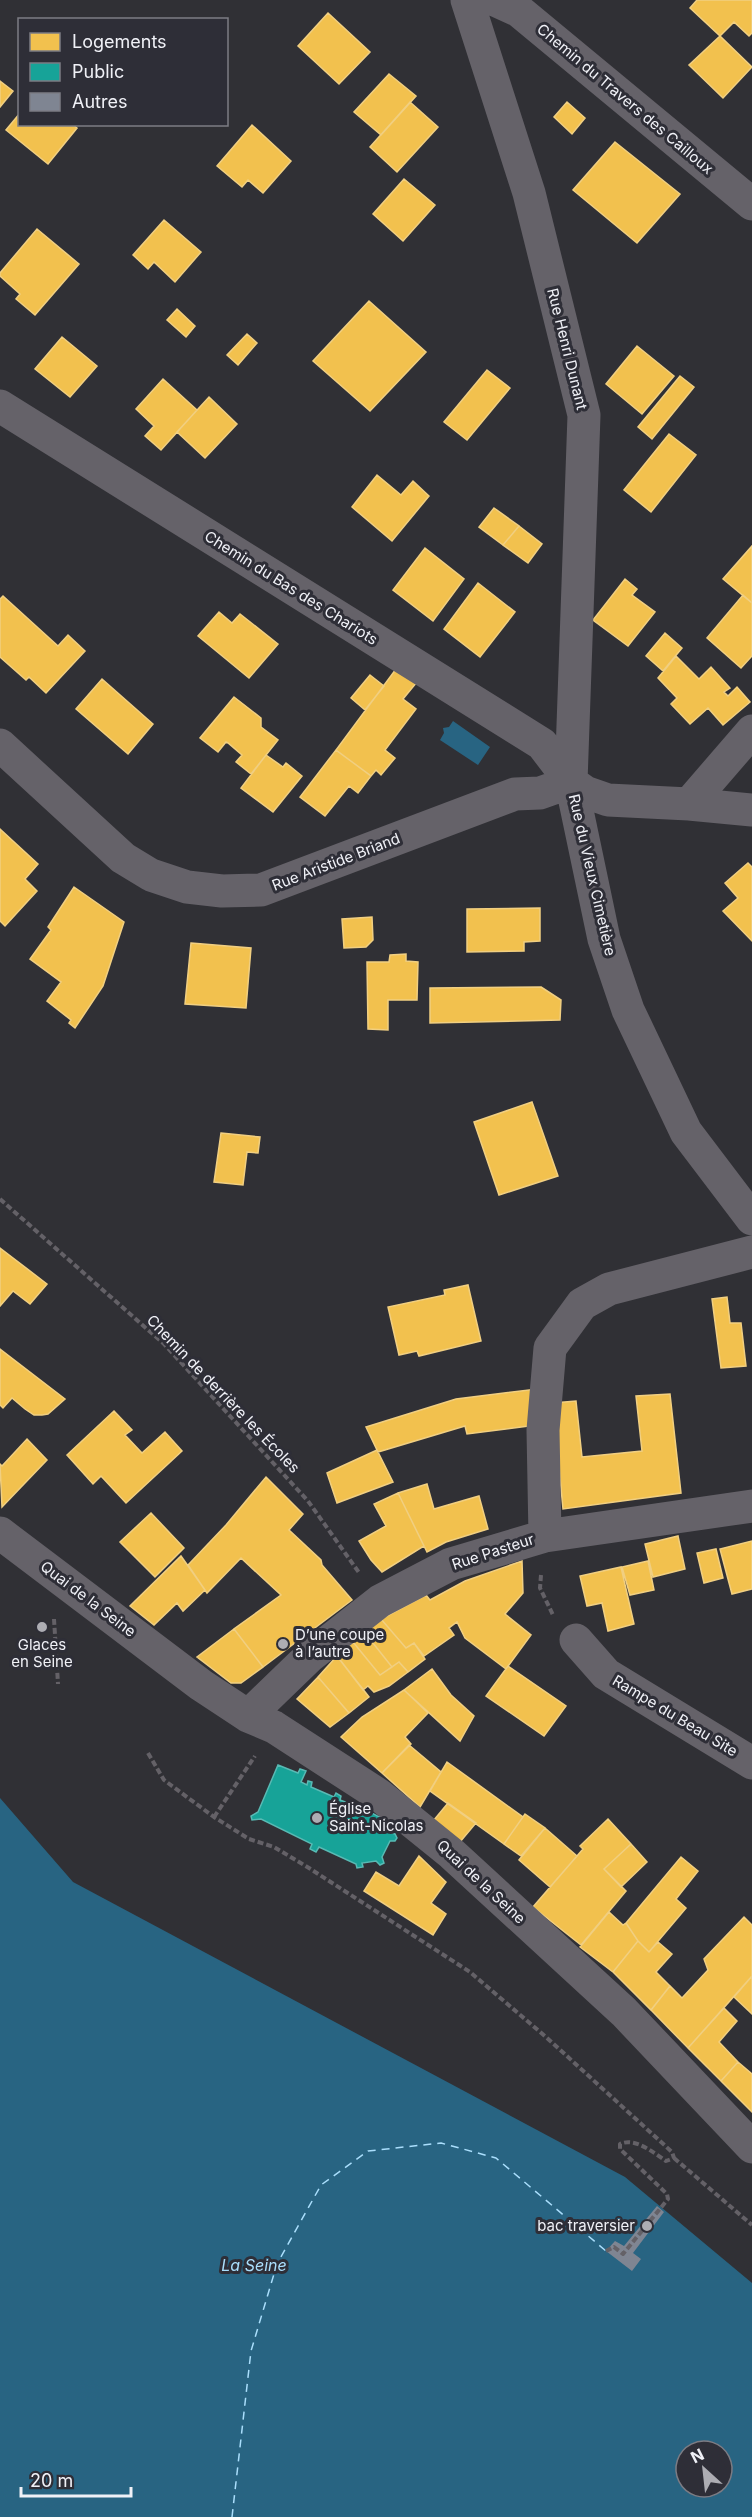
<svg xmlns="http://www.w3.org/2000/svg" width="752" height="2517" viewBox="0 0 752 2517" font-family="Inter,sans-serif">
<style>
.water{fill:#286482;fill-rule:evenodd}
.homes{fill:#f2c14e;stroke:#f1cf81;stroke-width:1.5}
.public{fill:#17a398;stroke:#58bab4;stroke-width:1.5}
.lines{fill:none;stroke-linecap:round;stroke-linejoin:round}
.ferry{stroke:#aadefc;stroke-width:1.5;stroke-dasharray:8 6;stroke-linecap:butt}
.building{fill:#7f8592}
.path{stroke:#646167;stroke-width:4;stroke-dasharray:6 3;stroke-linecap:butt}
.minor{stroke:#656269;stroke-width:33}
.poi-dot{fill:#adadb3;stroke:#2e2e37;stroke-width:2}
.labels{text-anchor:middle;stroke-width:6;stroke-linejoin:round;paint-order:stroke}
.street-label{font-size:15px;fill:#f0f1f7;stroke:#2e2e37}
.poi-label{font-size:15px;fill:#f0f1f7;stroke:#2e2e37;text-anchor:start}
.water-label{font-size:16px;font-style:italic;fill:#aadefc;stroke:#2e2e37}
</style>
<rect width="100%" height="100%" fill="#303035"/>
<path class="water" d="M453 721 490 747 478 765 440 740 444 733 443 728 449 727Z
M0 1798 73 1882 625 2177 752 2283V2517H0ZM686 2451H722V2487H686Z"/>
<path class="homes" d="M697 0H752V33L749 36 734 22 720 36 690 8Z
M328 13 370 52 339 84 298 46Z
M720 36 752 67 723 98 689 65Z
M389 74 416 96 381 135 354 112Z
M0 81 13 91 0 107Z
M410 102 438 127 397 172 370 147Z
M567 102 585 118 572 134 554 117Z
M20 113V124H72L77 128 48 164 6 130Z
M252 125 291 161 263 193 248 180 242 187 217 166Z
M615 142 680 194 637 243 573 190Z
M404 179 435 205 403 241 373 214Z
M164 220 201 252 175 282 154 262 148 269 133 255Z
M37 229 79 264 35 315 16 299 20 294 0 276V273Z
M369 301 426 352 370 411 313 361Z
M177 309 195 326 186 337 167 320Z
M247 334 257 343 238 365 227 355Z
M62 337 97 366 70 397 35 369Z
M637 346 674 376 642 414 606 384Z
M487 370 510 388 467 440 444 422Z
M680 376 694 387 652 439 638 427Z
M163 379 197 410 161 450 145 436 154 426 136 409Z
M209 397 237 424 205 458 177 432Z
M669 434 696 455 651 512 624 490Z
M377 475 401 495 413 481 429 496 392 541 352 507Z
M494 508 519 526 503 545 479 527Z
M519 526 542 544 528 563 503 545Z
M752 546V603L723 579Z
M425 548 464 579 433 621 393 590Z
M625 579 637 589 632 595 655 612 628 646 593 620Z
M478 583 515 612 480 657 444 629Z
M743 595 752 603V656L741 668 707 638Z
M3 596 58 646 68 635 85 651 46 693 29 677 26 680 0 657V599Z
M219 612 232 623 240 614 278 644 249 678 198 636Z
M665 633 682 648 663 671 646 656Z
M676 656 699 679 711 667 730 688 724 692 728 696 737 687 750 702 723 725 708 708 690 724 671 704 677 698 658 678Z
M396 669 417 682 403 699 416 709 385 750 395 758 381 775 376 770 371 776 336 750Z
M370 675 384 686 365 710 351 698Z
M102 679 153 724 128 754 76 709Z
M234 697 261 718V727L278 740 251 774 236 762 242 755 228 743 226 742 218 752 200 738Z
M336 750 371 776 358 793 349 786 325 816 300 797Z
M266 755 283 767 286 763 302 776 273 812 241 788Z
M0 829 38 864 25 879 37 891 5 926 0 921Z
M748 863 752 867V941L723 911 738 898 725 883Z
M74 887 124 922 103 986 75 1028 69 1023 71 1020 47 1001 61 982 30 959 51 930 48 927Z
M540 908V941L524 942V951L467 952V909Z
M372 917 373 940 366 947 344 948 342 919Z
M191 943 251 948 246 1008 185 1004Z
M406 954V961L418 962 417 1000H388V1030L368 1029 367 962H389L390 955Z
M541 987 561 1000 560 1020 430 1023V988Z
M532 1102 558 1176 499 1195 474 1122Z
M221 1133 260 1137 258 1153 247 1152 243 1185 214 1182Z
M0 1248 47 1284 30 1304 13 1291 0 1306Z
M468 1285 481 1341 419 1356 417 1351 399 1355 388 1307 445 1295 444 1290Z
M727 1297 730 1323H741L746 1366 721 1368 712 1299Z
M0 1349 65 1399 48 1414 42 1415H34L25 1409 12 1398 3 1408 0 1405Z
M537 1389 536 1425 467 1434 465 1426 378 1452 366 1427 456 1399Z
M670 1394 681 1493 563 1509 553 1403 576 1401 582 1457 642 1451 636 1396Z
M114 1411 132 1430 125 1435 142 1453 165 1432 182 1451 126 1503 101 1476 93 1484 67 1455Z
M27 1439 47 1460 2 1507 0 1464 2 1466Z
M377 1450 393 1482 337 1503 327 1473Z
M266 1477 303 1514 289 1530 321 1560 322 1565 352 1600 263 1667 234 1629 281 1595 241 1558 207 1593 188 1565 226 1525Z
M427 1484 434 1509 479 1496 488 1529 446 1542 427 1552 398 1493Z
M398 1493 424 1546 382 1572 371 1560 359 1541 386 1526 374 1504Z
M151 1513 184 1548 155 1577 120 1542Z
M678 1536 685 1569 653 1577 645 1544Z
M752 1541V1589L732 1594 720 1549Z
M716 1549 723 1578 704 1583 697 1553Z
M181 1556 205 1590 183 1611 177 1603 154 1625 130 1606Z
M522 1561 523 1593 505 1614 531 1635 506 1669 465 1638 457 1622 449 1628 454 1635 424 1656 414 1643 406 1648 381 1619 426 1595 430 1600 465 1581Z
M648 1561 654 1590 630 1595 622 1567Z
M621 1567 634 1624 608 1631 602 1603 587 1606 580 1576Z
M381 1619 406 1648 414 1643 425 1659 408 1672 399 1662 392 1667 365 1633Z
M234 1629 263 1667 241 1683H231L197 1657Z
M365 1633 392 1667 380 1675 353 1642Z
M353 1642 380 1675 399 1662 408 1672 389 1686 374 1692 368 1686 363 1690 337 1656Z
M337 1656 369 1697 349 1713 318 1677Z
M508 1666 566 1706 544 1736 486 1696Z
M432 1669 451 1695 474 1716 460 1741 404 1690Z
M318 1677 349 1713 330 1727 297 1699Z
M404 1690 428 1713 405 1737 411 1744 382 1773 341 1737 362 1717Z
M409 1745 441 1772 420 1807 382 1773Z
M447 1762 523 1817 504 1844 430 1791Z
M448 1803 476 1823 460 1842 434 1820Z
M525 1814 545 1828 521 1856 504 1844Z
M608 1819 631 1844 604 1869 626 1891 581 1945 533 1907 583 1849 580 1846Z
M545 1828 577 1856 550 1887 519 1860Z
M631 1844 647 1862 621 1887 604 1869Z
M419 1856 446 1882 431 1903 446 1914 433 1935 364 1891 376 1872 399 1886Z
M681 1857 698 1871 676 1899 686 1908 649 1952 638 1941 626 1923Z
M609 1912 623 1925 626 1923 638 1941 613 1972 580 1947Z
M744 1917 752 1925V1976L688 2048 651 2010 670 1986 682 1998 708 1970 704 1959Z
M638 1941 649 1952 658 1942 672 1954 656 1972 670 1986 651 2010 613 1972Z
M752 1976V2014L734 1997Z
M724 2008 737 2021 719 2042 738 2062 721 2081 688 2048Z
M738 2062 752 2074V2112L721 2081Z"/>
<path class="public" d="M278 1765 298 1773 300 1769 306 1771 301 1782 307 1785 308 1781 312 1782 311 1787 334 1797 336 1793 341 1796 340 1800 361 1808 363 1805 367 1807 366 1810 379 1817 382 1815 388 1832 395 1834 397 1838 395 1841H390L382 1857 384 1863 380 1865 376 1861 362 1863 363 1867 357 1868 356 1864 319 1847 316 1852 310 1849 312 1844 261 1819 252 1820 251 1816 258 1812Z"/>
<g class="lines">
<path class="ferry" d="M232 2517 251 2351 277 2264 321 2185 368 2151 441 2143 496 2158 606 2251"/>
</g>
<path class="building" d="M657 2206 664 2212 633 2253 641 2259 632 2271 606 2251 615 2241 624 2246Z"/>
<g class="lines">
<path class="path" d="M0 1199 164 1344 308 1501 360 1574
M541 1575 540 1588 553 1615
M54 1619 58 1684
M148 1753 164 1780 214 1817 249 1839 274 1847 309 1868 470 1972 546 2037 672 2152 674 2158 666 2161C654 2153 635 2137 620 2144V2149L667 2194 668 2199 623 2254 614 2247 606 2251
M214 1817 255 1756
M674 2158 752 2225"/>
<path class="minor" d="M467 0 529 193 584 415 571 782 604 939 628 1010 686 1132 752 1219
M495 0 519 11 752 204
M0 406 542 744 571 782 585 792 608 800 689 804 752 810
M0 745 123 858 151 875 187 887 222 891 261 890 515 794 540 793 571 782
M689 804 752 731
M0 1533 201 1685 248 1716 274 1727 379 1795 452 1854 624 2012 752 2147
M545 1536 543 1430 550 1348 582 1304 609 1289 752 1252
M576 1640 606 1674 752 1763
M248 1716 310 1656 380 1601 451 1564 545 1536 752 1506"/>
</g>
<g class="poi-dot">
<circle cx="42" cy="1627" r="6"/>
<circle cx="283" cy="1644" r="6"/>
<circle cx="317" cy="1818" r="6"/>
<circle cx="647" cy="2226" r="6"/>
</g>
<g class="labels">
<g class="street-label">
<text transform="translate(625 99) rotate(40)" y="5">Chemin du Travers des Cailloux</text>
<text transform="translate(567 349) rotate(76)" y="5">Rue Henri Dunant</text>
<text transform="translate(291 588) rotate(32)" y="5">Chemin du Bas des Chariots</text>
<text transform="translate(336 862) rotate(-21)" y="5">Rue Aristide Briand</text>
<text transform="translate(592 875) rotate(77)" y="5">Rue du Vieux Cimetière</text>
<text transform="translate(223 1394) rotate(46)" y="5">Chemin de derrière les Écoles</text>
<text transform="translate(493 1552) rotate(-18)" y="5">Rue Pasteur</text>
<text transform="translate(88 1599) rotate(37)" y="5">Quai de la Seine</text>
<text transform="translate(675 1716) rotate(31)" y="5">Rampe du Beau Site</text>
<text transform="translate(481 1882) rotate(43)" y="5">Quai de la Seine</text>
</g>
<g class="poi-label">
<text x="295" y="1640">D’une coupe<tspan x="295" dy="17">à l’autre</tspan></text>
<text x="42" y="1650" text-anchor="middle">Glaces<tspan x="42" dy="17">en Seine</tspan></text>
<text x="329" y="1814">Église<tspan x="329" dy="17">Saint-Nicolas</tspan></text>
<text x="635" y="2231" text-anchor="end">bac traversier</text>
</g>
<g class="water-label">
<text x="254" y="2271">La Seine</text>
</g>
</g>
<rect x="18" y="18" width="210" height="108" fill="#2e2e37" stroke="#7c7c84" stroke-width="1.5"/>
<rect x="30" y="33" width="30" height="18" fill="#f2c14e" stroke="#7c7c84" stroke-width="1.5"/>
<text x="72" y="48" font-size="18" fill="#f0f1f7">Logements</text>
<rect x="30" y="63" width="30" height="18" fill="#17a398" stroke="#7c7c84" stroke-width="1.5"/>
<text x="72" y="78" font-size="18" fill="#f0f1f7">Public</text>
<rect x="30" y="93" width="30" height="18" fill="#7f8592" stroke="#7c7c84" stroke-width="1.5"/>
<text x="72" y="108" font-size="18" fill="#f0f1f7">Autres</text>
<g transform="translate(704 2469) rotate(333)"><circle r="28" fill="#2e2e37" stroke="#7c7c84" stroke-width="1.5"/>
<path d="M0-4.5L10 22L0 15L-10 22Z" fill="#adadb3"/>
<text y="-9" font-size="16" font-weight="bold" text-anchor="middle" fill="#f0f1f7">N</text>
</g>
<path d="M21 2487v9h110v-9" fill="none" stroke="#f0f1f7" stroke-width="3"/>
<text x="30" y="2487" font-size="18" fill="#f0f1f7" stroke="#2e2e37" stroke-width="4.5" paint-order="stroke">20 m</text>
</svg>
